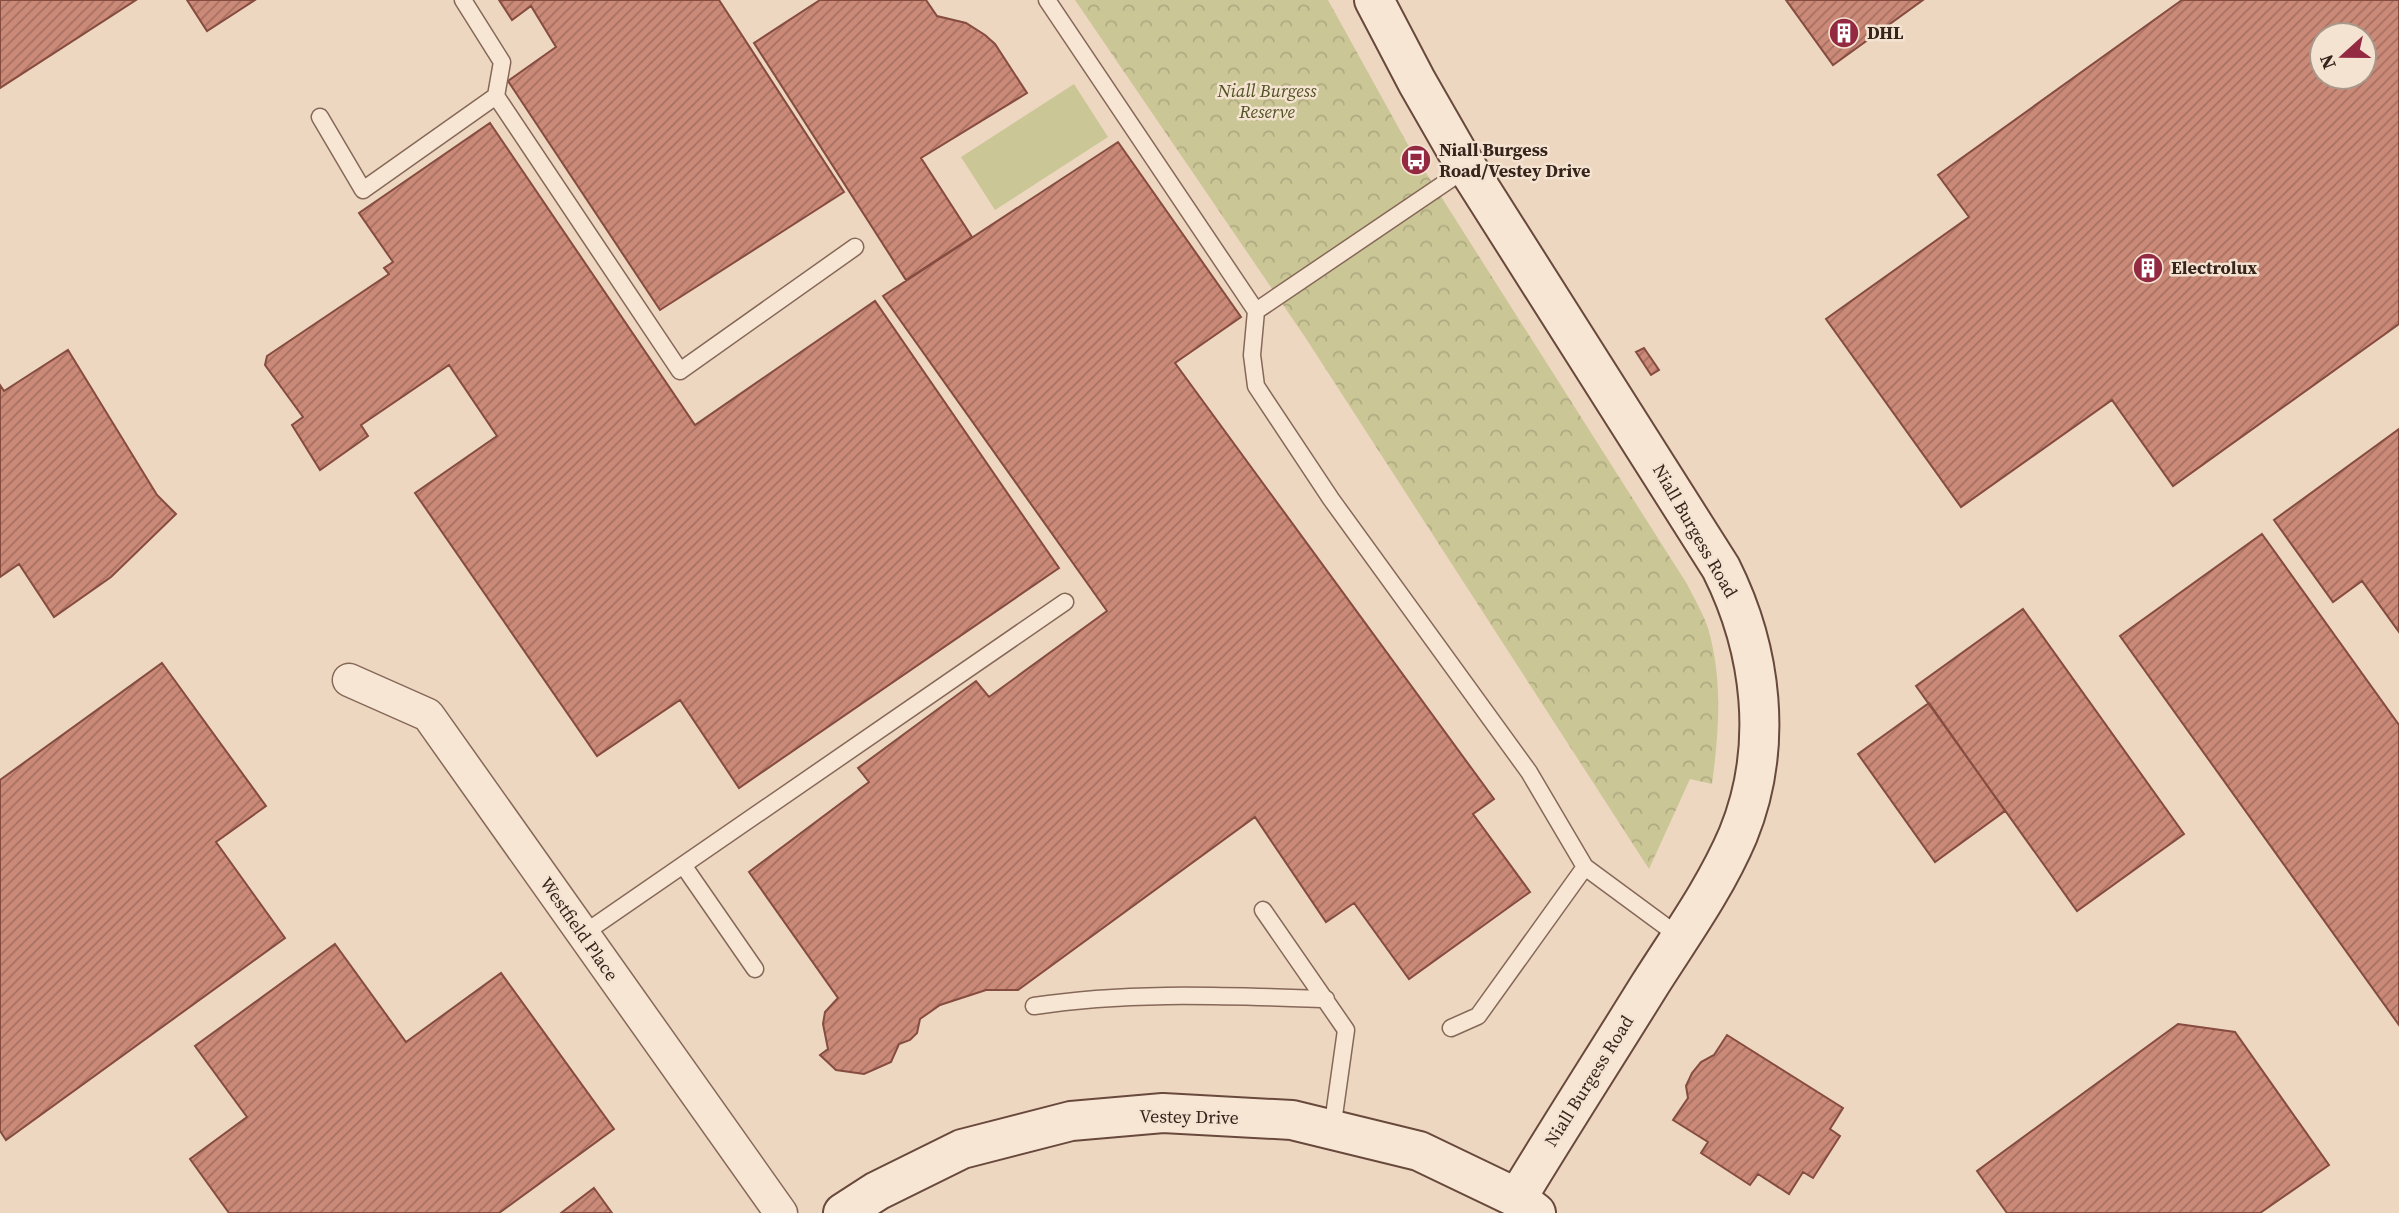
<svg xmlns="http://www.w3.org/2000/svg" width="2399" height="1213" viewBox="0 0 2399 1213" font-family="'Source Serif 4',serif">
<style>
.grass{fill:#cbc696}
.park{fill:url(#park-crowns)}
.building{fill:url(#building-hatch);stroke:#854c3f;stroke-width:2;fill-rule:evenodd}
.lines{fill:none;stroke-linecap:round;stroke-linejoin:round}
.lane-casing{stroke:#866859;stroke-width:19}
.street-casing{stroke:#866859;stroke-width:35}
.secondary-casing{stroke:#68493c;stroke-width:42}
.lane{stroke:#f8e6d4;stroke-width:16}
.street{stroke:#f8e6d4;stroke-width:32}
.secondary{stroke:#f8e6d4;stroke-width:38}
.labels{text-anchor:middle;stroke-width:5;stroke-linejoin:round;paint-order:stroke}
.poi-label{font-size:18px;font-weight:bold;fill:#36241d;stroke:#f5e3d1;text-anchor:start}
.park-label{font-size:18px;font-style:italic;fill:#515224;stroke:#f5e3d1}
.street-label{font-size:18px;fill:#36241d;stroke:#f5e3d1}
</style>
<defs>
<pattern id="park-crowns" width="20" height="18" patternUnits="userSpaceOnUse" patternTransform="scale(1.75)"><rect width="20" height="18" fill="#cbc696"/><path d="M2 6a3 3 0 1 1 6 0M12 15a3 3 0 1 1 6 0" fill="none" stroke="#afaa81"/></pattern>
<pattern id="building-hatch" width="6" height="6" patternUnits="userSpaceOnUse" patternTransform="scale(1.75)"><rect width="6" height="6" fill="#cb8978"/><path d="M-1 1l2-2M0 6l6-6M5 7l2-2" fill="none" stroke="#a67062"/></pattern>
</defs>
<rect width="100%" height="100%" fill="#edd7c1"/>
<path class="grass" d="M1074 84 1108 137 995 210 961 157Z"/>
<path class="park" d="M1075 0H1328L1407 143 1687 584C1694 598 1703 613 1708 628 1723 680 1719 731 1712 784L1690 779 1649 869 1305 337Z"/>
<path class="building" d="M0 0H136L0 88Z
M187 0H255L207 31Z
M499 0H719L844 192 660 310 508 81 556 47 531 6 512 20Z
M820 0H926L937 16 966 23 985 35 995 44 1027 93 921 158 972 237 906 280 754 43Z
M1786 0H1923L1833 65Z
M2182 0H2399V324L2173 486 2112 400 1961 507 1826 319 1969 217 1938 175ZM2322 35H2364V77H2322Z
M490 123 695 425 875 301 1059 568 739 788 680 700 597 756 415 493 497 436 449 365 361 425 368 436 320 470 292 425 303 417 265 365 267 356 389 274 384 268 393 262 359 213Z
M1118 142 1241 317 1175 363 1494 799 1473 814 1530 892 1409 979 1354 903 1326 922 1255 817 1018 990H986L940 1005 920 1019 917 1033 910 1040 899 1044 891 1062 864 1074 836 1070 820 1055 828 1049 823 1024 825 1012 838 998 749 872 869 782 858 768 976 681 989 697 1107 611 883 296Z
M1644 348 1659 370 1651 375 1636 352Z
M68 350 157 495 176 514 111 577 54 617 19 564 0 577V385L4 391Z
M2399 429V632L2362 581 2333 602 2274 520Z
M2262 534 2399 725V1025L2120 636Z
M2023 609 2184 834 2077 911 1916 686Z
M162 663 266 806 216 842 285 938 6 1140 0 1131V780Z
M1929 703 2005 811 1935 862 1858 754Z
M335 944 406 1042 501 973 614 1129 499 1213H229L190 1159 247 1117 195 1046Z
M2178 1024 2235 1032 2329 1165 2260 1213H2007L1977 1171Z
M1727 1035 1843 1108 1830 1129 1840 1136 1813 1178 1803 1172 1789 1194 1758 1174 1750 1185 1701 1153 1708 1142 1673 1120 1688 1098 1686 1086 1692 1073 1701 1062 1714 1055Z
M594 1188 612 1213H561Z"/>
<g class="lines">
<g class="lane-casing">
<path id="lane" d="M1047 0 1256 311 1252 355 1256 386 1331 499 1529 772 1585 867 1680 937
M496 96 680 371 855 247
M320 117 363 190 496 96 502 62 463 0
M1256 311 1467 168
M683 865 755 969
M1263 910 1346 1030 1332 1130
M583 934 1065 602
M1034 1006C1131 991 1228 996 1326 999
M1451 1028 1478 1016 1585 867"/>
</g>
<g class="street-casing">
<path id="street" d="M349 680 428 715 781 1213"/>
</g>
<g class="secondary-casing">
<path id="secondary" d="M1374 0 1417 82 1456 150 1721 568C1762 650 1774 747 1738 835 1715 889 1680 937 1649 986 1605 1057 1560 1127 1517 1198
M843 1213 877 1191 962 1149 1071 1121 1163 1113 1292 1120 1419 1151 1517 1198 1536 1213"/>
</g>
<use href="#lane" class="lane"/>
<use href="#street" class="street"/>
<use href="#secondary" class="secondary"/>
</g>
<defs>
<g id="building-disc" transform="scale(1.575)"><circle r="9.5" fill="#942a41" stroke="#f5e3d1"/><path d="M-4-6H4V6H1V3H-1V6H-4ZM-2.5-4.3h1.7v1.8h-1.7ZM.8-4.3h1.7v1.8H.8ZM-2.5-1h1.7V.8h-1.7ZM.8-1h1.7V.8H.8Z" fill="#fff"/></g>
<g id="bus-disc" transform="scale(1.575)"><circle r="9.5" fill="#942a41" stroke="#f5e3d1"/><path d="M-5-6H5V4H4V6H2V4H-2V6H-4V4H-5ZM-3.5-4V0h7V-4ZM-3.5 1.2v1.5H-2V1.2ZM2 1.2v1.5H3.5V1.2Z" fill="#fff"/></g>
</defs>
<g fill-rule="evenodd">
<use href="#building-disc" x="1844" y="33"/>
<use href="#bus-disc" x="1416" y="160"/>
<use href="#building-disc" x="2148" y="268"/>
</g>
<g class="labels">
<g class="poi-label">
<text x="1867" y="39">DHL</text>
<text x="1439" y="156">Niall Burgess<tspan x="1439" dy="21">Road/Vestey Drive</tspan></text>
<text x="2171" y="274">Electrolux</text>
</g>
<g class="park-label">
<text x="1267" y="97">Niall Burgess<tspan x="1267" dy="21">Reserve</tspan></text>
</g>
<g class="street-label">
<text transform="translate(1695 531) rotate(60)" y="6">Niall Burgess Road</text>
<text transform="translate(579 929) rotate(55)" y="6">Westfield Place</text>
<text transform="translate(1589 1081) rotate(-58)" y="6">Niall Burgess Road</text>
<text transform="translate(1189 1117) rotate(1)" y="6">Vestey Drive</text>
</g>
</g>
<g transform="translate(2343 56) rotate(249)"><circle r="33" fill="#f5e3d1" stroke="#a99789" stroke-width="2"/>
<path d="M0-5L12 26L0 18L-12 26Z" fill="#942a41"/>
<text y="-10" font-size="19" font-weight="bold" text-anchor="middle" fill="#36241d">N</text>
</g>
</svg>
